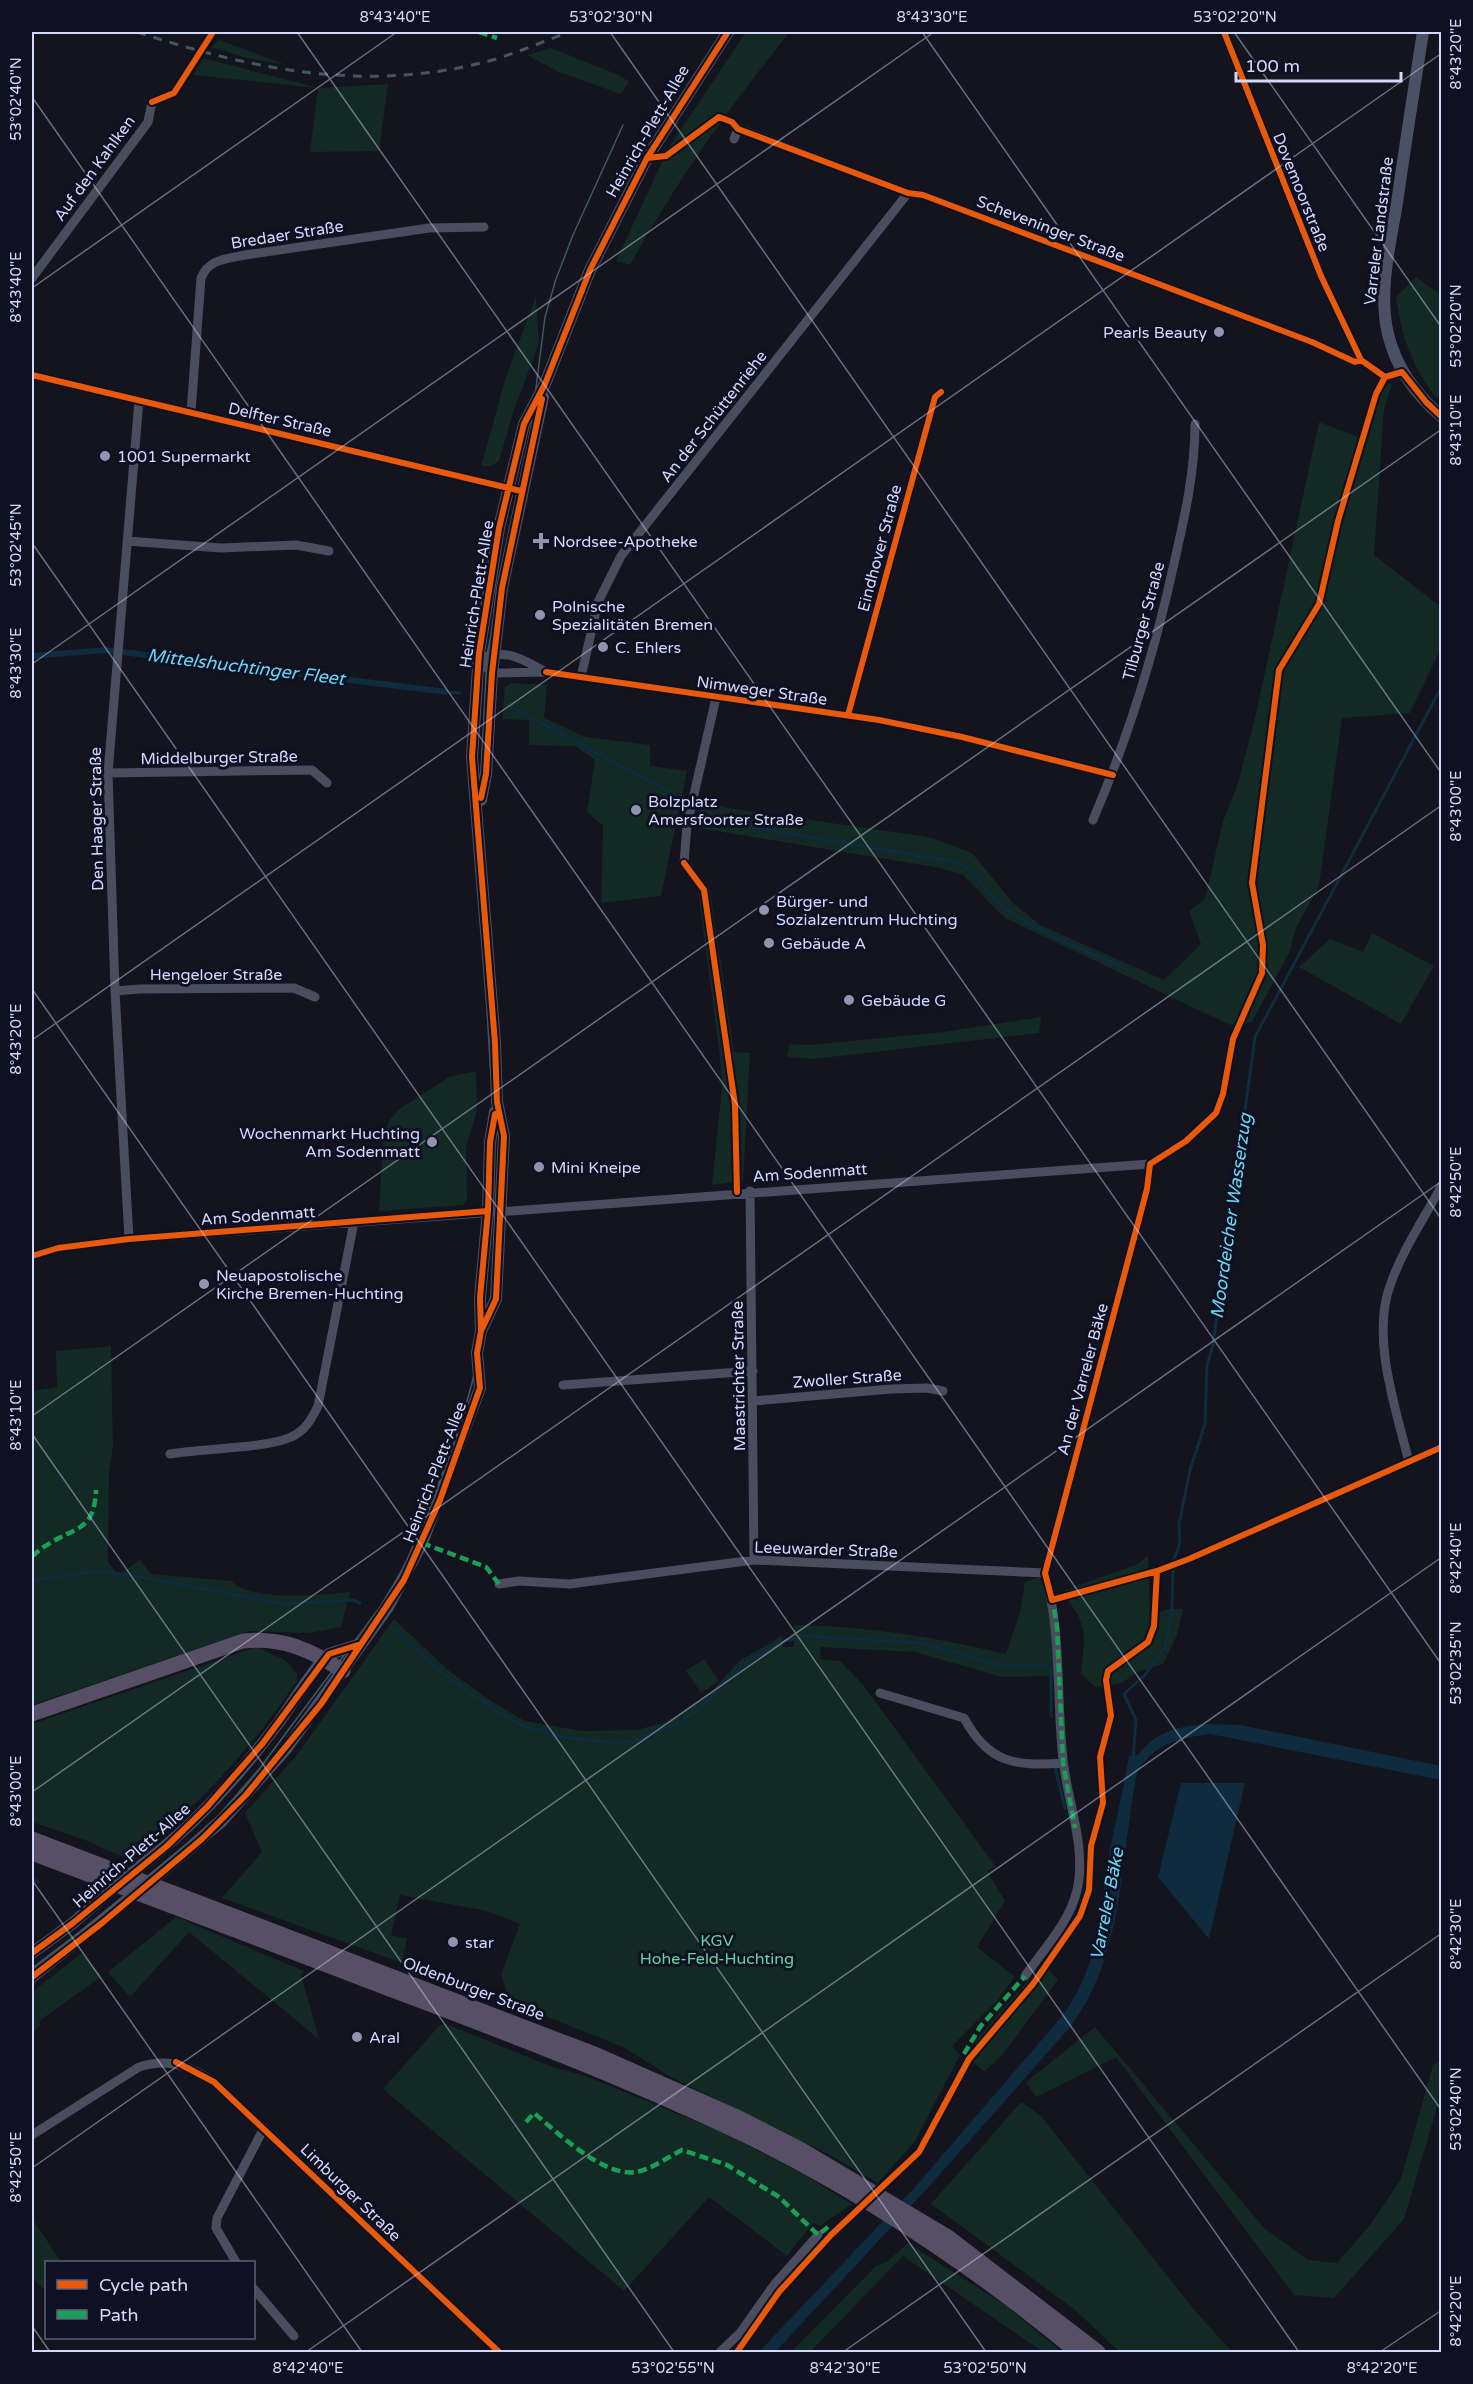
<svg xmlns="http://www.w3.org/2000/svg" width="1473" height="2384" viewBox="0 0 1473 2384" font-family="'Varela Round',sans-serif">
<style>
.green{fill:#132924}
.water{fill:#0f2b3e}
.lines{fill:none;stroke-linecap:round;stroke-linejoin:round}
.stream{stroke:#0f2b3e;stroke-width:3}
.minor{stroke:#494d5e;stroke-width:9}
.secondary{stroke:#4c5064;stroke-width:12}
.trunk{stroke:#574f66;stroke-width:15}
.tram{stroke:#40585f;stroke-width:1.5}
.rail{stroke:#40585f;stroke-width:3;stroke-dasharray:9 8;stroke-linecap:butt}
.secondary-bridge{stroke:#4c5064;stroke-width:12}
.quiet{stroke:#1a9f57;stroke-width:4.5;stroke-dasharray:9 4.5;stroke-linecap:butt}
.cycleway-casing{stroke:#0f1122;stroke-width:10}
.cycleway{stroke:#e8590c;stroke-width:6}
.ticks{fill:none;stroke:#d3d9fc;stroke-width:1.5;stroke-opacity:0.45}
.poi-dot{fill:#9094ae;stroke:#0f1122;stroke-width:2}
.labels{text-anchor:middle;stroke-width:6;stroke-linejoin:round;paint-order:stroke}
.street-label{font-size:16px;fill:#d3d9fc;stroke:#0f1122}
.poi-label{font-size:16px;fill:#d3d9fc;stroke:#0f1122;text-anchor:start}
.park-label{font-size:16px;fill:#64d79e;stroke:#0f1122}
.water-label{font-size:18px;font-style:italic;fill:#69d6f5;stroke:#0f1122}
.neatline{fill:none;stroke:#d3d9fc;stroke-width:2}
.ticks-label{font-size:15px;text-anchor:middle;fill:#d3d9fc}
</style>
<rect width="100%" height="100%" fill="#13141e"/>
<path class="green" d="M746 32H790C730 105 676 182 630 265L616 261 669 147Z
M219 40 286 65 247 58 211 47Z
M551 48 621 76 629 82 621 94 559 72 527 55Z
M203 58 318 88 388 84 379 151 310 152 318 88 193 75Z
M1416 277 1441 295 1442 391 1437 399C1412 365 1402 340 1396 297Z
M536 296 539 343 513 413 499 461 491 466H481L506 377Z
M1377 382 1392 384 1384 409 1374 555 1441 607V648L1410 713 1342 718 1319 886 1296 928 1290 951 1252 1022 1230 1025 1005 918 963 875 941 868 698 828 703 801 728 808 929 837 972 853 1013 903 1040 925 1164 980 1201 944 1189 911 1205 899 1223 821 1237 787 1256 714 1319 422 1360 438Z
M513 683 547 685 544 718 586 737 650 745V766L687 771 661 896 601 903 603 826 587 812 595 760 575 746 529 745V720L502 719 505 686Z
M710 890 734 1052 750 1053 743 1181 712 1185 722 1087 720 1056 698 891Z
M1372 933 1434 966 1401 1024 1299 967 1330 939 1363 952Z
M1041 1017 1039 1033 813 1059 787 1057 789 1044 810 1045 943 1032Z
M476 1071 477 1110 466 1148 467 1199 463 1205 379 1211 383 1143 389 1121 398 1110 449 1077Z
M111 1346 113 1447 109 1471 108 1562 118 1575 140 1560 151 1574 231 1581C252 1602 321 1595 350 1592L341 1627 309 1633 249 1631 32 1705V1391L57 1387 56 1351Z
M1148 1555 1150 1615 1169 1609H1183L1177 1635 1163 1664 1137 1672 1122 1683 1095 1687 1081 1674C1085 1633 1089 1625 1061 1592L1138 1564Z
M1039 1577 1046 1592 1057 1676 1002 1677 915 1652 820 1647 821 1659 840 1661 864 1686 996 1867 987 1871 1005 1901 977 1947 1015 1977 997 2001 952 2046 960 2055 915 2141 878 2183 830 2155 673 2078 623 2047 510 2002 501 1974 520 1924 487 1911 400 1895 391 1935 407 1939 402 1963 222 1898 262 1852 245 1813 296 1756 394 1619 448 1670 491 1701 525 1721 582 1731 637 1730 666 1722 712 1691 739 1661 782 1636 783 1647H794V1625C867 1626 935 1637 1006 1654L1020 1613 1025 1582Z
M257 1647 285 1660 297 1673V1681C248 1753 198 1806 130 1860L85 1840 32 1822V1724Z
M704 1659 719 1681 701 1693 686 1671Z
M176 1917 304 1971 301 1975 319 2039 189 1932 130 1997 108 1972Z
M82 1953 102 1976 39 2021 41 2026 32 2032V1992Z
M1048 1969 1058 1980 1004 2053 984 2072 972 2061 978 2038 1029 1979Z
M446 2024 553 2067 586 2076 717 2130 803 2174 852 2204 820 2226 813 2223 787 2256 709 2197 624 2291 383 2089 440 2025Z
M1095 2027 1264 2228 1308 2260 1337 2263 1370 2225 1401 2179 1433 2065 1441 2060V2094L1404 2219 1334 2298 1294 2295 1116 2057 1036 2097 1026 2082Z
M1021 2102 1041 2116 1192 2307 1232 2352H1120L1075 2310 931 2204Z
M32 2218 61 2262H46V2292L32 2277Z
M908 2243 1005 2305 1062 2352H1043L903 2256 810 2352H791L876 2266 888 2261Z"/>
<path class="water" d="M106 647 448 689 447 695 105 653 32 659V653Z
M1208 1724 1240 1725 1441 1766V1780L1210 1734C1180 1738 1152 1744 1137 1773 1120 1859 1125 1953 1071 2026L925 2191 775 2352H759L916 2186 1063 2015C1098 1966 1098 1925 1107 1868 1113 1830 1123 1793 1129 1756L1138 1755C1155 1731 1181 1726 1208 1724Z
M1181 1783H1245L1209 1939 1158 1877Z"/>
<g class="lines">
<path class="stream" d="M445 692 460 693
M511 707 681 798 715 821 957 862C978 872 985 893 1003 907 1041 935 1088 951 1131 971
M32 1580 99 1571 152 1579 284 1604 353 1600 360 1603
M390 1626 451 1680 516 1723 561 1737 614 1743 636 1741 681 1722 702 1706 746 1662 781 1642 805 1636 919 1643 1000 1665 1047 1666 1051 1671V1716
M1133 1759 1136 1720 1124 1694 1145 1675 1165 1647 1172 1608 1173 1562 1180 1543 1179 1524 1190 1470 1205 1424 1207 1365 1213 1345 1255 1037 1442 686
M1055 1767 1065 1808
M32 1879 38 1882"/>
<path class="minor" d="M734 139 738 129 745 131 908 193 923 195 1312 342 1355 362 1361 360 1321 276 1224 32
M32 278 148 122 152 102
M32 375 521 491
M191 412 201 278C209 259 226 259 245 255L429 228 484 227
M127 541 221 548 296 545 329 551
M546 672C520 658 507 648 478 659L492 673 546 672 879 720 962 737 1113 775
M581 677 598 602 621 556 908 193
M848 715 935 397 941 392
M108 773 312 770 327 783
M1093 820C1128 738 1154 654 1173 568 1184 520 1195 473 1195 424
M684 863 687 825 716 698
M115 991 140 989 294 988 315 997
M1442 1185C1425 1217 1403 1249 1391 1283 1370 1336 1396 1409 1409 1462L1442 1447
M750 1191 754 1560
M129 1239 115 991 108 773 139 400
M32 1256 58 1248 129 1239 1150 1164 1186 1141 1216 1113
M563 1385 753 1371
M754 1401 891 1389 927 1388 943 1391
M170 1454C201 1448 265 1449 291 1437 305 1431 311 1420 318 1406L354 1222
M499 1584 519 1581 570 1584 754 1560 1045 1573
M880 1693 964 1718C989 1764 1015 1766 1063 1763
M1025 1976C1043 1950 1070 1922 1077 1890 1087 1848 1067 1801 1063 1759 1056 1696 1062 1635 1045 1573L1147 1189 1150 1164
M32 2135 139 2067C169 2058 188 2065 214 2082L499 2352
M236 2262 216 2228 217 2218 264 2128
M254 2289 294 2336
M720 2352 740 2333 774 2285 818 2235"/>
<path class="secondary" d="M1423 32C1414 89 1405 146 1397 203 1390 245 1378 292 1388 334 1396 368 1415 394 1442 417
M481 800 486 774 492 673 502 588 543 397
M481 1331 496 1299 504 1136 497 1102 495 1043 472 757 479 653 499 528 524 424 545 384 590 270 647 158 728 32
M147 1861C198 1822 241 1773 279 1722 294 1701 307 1679 324 1659L329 1654 361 1644
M165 1869 221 1822 286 1749 388 1607 422 1543 480 1388 477 1353 481 1331 480 1298 488 1211 490 1142 495 1112
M32 1953 73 1923 105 1895
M32 1977 124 1903"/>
<path class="trunk" d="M32 1714 243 1641C283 1637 311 1650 343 1671
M32 1839 597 2055 735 2116 800 2149 948 2237 1098 2352
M32 1853C150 1897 269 1943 387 1988 512 2035 635 2082 755 2140 870 2197 978 2270 1077 2352"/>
<path class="tram" d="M486 993 491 1077
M32 1968 81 1931 184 1846 219 1815 260 1768 380 1607 403 1569 451 1458 472 1383 491 1300 499 1216V1045L480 802 487 655 530 435 545 317 556 279 573 235 623 125"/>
<path class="rail" d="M137 32C257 71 372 94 496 59 521 51 545 41 569 32"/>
<path class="secondary-bridge" d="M105 1895 147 1861
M124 1903 165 1869"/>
<path class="quiet" d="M479 32 497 38
M914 33 915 32
M422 1543 486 1567 499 1584
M32 1556C37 1553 41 1548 47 1545 76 1526 94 1532 96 1490
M1052 1596 1057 1627 1063 1763 1075 1828
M964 2054 980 2027 1025 1976
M526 2122 534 2113C558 2133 603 2177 636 2172 650 2170 668 2157 682 2150L727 2165 779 2197 818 2235 828 2227"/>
<g class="cycleway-casing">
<path id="cycleway" d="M1224 32 1321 276 1361 360
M152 102 174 93 213 32
M647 158 666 156 719 117 732 122 738 129 908 193 923 195 1312 342 1355 362 1361 360
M1361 360 1385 377 1402 372 1426 402 1442 417
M32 375 521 491
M1385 377 1376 394 1338 521 1319 604 1279 670 1252 883 1263 945 1262 973 1233 1039 1223 1094 1216 1113 1186 1141 1150 1164 1147 1189 1045 1573 1052 1600 1157 1571 1189 1559 1442 1447
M546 672 879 720 962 737 1113 775
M848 715 935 397 941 392
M481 798 486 774 492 673 502 588 542 399
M684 863 704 890 735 1105 737 1192
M32 1256 58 1248 129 1239 488 1211
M481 1331 496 1299 504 1136 497 1102 495 1043 472 757 479 653 499 528 524 424 545 384 590 270 647 158 728 32
M32 1953 73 1923 167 1846 207 1807 263 1743 329 1654 361 1644
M32 1977 102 1923 202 1839 246 1795 321 1704 404 1580 440 1500 480 1388 477 1353 481 1331 480 1298 488 1211 490 1142 495 1114
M176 2062 214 2082 499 2352
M737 2352 779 2292 831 2235 919 2152 969 2059 1033 1984 1080 1916 1089 1890 1091 1846 1103 1803 1100 1757 1111 1716 1106 1680 1108 1671 1148 1642 1154 1626 1157 1571"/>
</g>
<use href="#cycleway" class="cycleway"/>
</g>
<path class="ticks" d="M297 32 1442 1665M610 32 1442 1220M922 32 1442 774M1234 32 1442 328M32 97 1442 2111M32 288 397 32M32 543 1299 2352M32 664 934 32M32 989 986 2352M32 1040 1442 53M32 1416 1442 429M32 1434 674 2352M32 1792 1442 805M32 1880 362 2352M32 2168 1442 1181M32 2326 50 2352M306 2352 1442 1557M843 2352 1442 1933M1380 2352 1442 2310"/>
<g class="poi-dot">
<circle cx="1219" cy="332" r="6"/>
<circle cx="105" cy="456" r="6"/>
<path d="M538 532h6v6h6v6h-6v6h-6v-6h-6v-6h6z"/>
<circle cx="540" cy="615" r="6"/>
<circle cx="603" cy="647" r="6"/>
<circle cx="636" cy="810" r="6"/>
<circle cx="764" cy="910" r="6"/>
<circle cx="769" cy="943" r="6"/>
<circle cx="849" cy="1000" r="6"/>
<circle cx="432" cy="1142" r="6"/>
<circle cx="539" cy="1167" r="6"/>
<circle cx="204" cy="1284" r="6"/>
<circle cx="453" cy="1942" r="6"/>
<circle cx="357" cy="2037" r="6"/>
</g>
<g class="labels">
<g class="street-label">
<text transform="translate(647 131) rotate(-60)" y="6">Heinrich-Plett-Allee</text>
<text transform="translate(94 168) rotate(-54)" y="6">Auf den Kahlken</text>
<text transform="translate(1302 192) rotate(68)" y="6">Dovemoorstraße</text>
<text transform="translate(1051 228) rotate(21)" y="6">Scheveninger Straße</text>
<text transform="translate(1378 231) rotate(-83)" y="6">Varreler Landstraße</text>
<text transform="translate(287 234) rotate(-9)" y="6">Bredaer Straße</text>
<text transform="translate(713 416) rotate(-52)" y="6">An der Schüttenriehe</text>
<text transform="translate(280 419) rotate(13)" y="6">Delfter Straße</text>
<text transform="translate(879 548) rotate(-75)" y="6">Eindhover Straße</text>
<text transform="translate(476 594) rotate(-81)" y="6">Heinrich-Plett-Allee</text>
<text transform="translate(1143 621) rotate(-75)" y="6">Tilburger Straße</text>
<text transform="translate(762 690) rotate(8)" y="6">Nimweger Straße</text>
<text transform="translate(219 757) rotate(-1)" y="6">Middelburger Straße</text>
<text transform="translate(96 819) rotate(-91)" y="6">Den Haager Straße</text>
<text x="216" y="980">Hengeloer Straße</text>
<text transform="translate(810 1172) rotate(-4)" y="6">Am Sodenmatt</text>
<text transform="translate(258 1215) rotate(-4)" y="6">Am Sodenmatt</text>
<text transform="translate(738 1376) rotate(-91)" y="6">Maastrichter Straße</text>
<text transform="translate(847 1378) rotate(-4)" y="6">Zwoller Straße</text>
<text transform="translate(1082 1379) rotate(-75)" y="6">An der Varreler Bäke</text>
<text transform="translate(434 1472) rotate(-69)" y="6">Heinrich-Plett-Allee</text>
<text transform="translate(826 1549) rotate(2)" y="6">Leeuwarder Straße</text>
<text transform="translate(131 1855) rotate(-41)" y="6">Heinrich-Plett-Allee</text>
<text transform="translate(474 1988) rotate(21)" y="6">Oldenburger Straße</text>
<text transform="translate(351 2192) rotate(44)" y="6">Limburger Straße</text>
</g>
<g class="poi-label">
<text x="1207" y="338" text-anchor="end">Pearls Beauty</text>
<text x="117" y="462">1001 Supermarkt</text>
<text x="553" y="547">Nordsee-Apotheke</text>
<text x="552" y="612">Polnische<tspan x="552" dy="18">Spezialitäten Bremen</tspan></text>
<text x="615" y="653">C. Ehlers</text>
<text x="648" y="807">Bolzplatz<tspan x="648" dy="18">Amersfoorter Straße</tspan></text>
<text x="776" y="907">Bürger- und<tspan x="776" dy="18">Sozialzentrum Huchting</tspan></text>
<text x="781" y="949">Gebäude A</text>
<text x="861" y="1006">Gebäude G</text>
<text x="420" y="1139" text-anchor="end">Wochenmarkt Huchting<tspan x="420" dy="18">Am Sodenmatt</tspan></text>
<text x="551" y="1173">Mini Kneipe</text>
<text x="216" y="1281">Neuapostolische<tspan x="216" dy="18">Kirche Bremen-Huchting</tspan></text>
<text x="465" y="1948">star</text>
<text x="369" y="2043">Aral</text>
</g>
<g class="park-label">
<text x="717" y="1946">KGV<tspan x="717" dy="18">Hohe-Feld-Huchting</tspan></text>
</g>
<g class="water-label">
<text transform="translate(246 667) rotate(7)" y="6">Mittelshuchtinger Fleet</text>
<text transform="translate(1231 1216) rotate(-82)" y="6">Moordeicher Wasserzug</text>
<text transform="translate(1107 1904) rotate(-79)" y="6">Varreler Bäke</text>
</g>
</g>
<rect width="1473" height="2384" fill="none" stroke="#0f1122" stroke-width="66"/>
<rect x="45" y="2261" width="210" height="78" fill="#0f1122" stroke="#5d6179" stroke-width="1.5"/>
<rect x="57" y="2280" width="30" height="9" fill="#e8590c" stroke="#5d6179" stroke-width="1.5"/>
<text x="99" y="2291" font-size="18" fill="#d3d9fc">Cycle path</text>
<rect x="57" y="2310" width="30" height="9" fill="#1a9f57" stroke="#5d6179" stroke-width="1.5"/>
<text x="99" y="2321" font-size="18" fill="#d3d9fc">Path</text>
<path d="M1236 72v9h165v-9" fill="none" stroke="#d3d9fc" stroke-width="3"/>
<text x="1245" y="72" font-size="18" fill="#d3d9fc" stroke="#0f1122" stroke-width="4.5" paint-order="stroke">100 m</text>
<rect x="33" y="33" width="1407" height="2318" class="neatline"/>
<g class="ticks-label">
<text x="395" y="22">8°43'40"E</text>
<text x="611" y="22">53°02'30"N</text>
<text x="932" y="22">8°43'30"E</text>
<text x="1235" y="22">53°02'20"N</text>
<text transform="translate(1456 54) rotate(-90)" y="5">8°43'20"E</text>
<text transform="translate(16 99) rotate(-90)" y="5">53°02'40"N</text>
<text transform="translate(16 287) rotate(-90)" y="5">8°43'40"E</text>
<text transform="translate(1456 326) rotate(-90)" y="5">53°02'20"N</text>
<text transform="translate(1456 430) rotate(-90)" y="5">8°43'10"E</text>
<text transform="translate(16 545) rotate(-90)" y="5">53°02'45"N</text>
<text transform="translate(16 663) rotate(-90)" y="5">8°43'30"E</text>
<text transform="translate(1456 806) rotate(-90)" y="5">8°43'00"E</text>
<text transform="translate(16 1039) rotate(-90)" y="5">8°43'20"E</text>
<text transform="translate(1456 1182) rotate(-90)" y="5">8°42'50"E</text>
<text transform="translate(16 1415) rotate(-90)" y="5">8°43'10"E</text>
<text transform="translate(1456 1558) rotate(-90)" y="5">8°42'40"E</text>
<text transform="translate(1456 1663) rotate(-90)" y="5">53°02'35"N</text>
<text transform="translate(16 1791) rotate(-90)" y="5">8°43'00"E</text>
<text transform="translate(1456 1934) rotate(-90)" y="5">8°42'30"E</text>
<text transform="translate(1456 2109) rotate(-90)" y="5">53°02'40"N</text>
<text transform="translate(16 2167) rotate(-90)" y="5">8°42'50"E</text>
<text transform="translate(1456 2311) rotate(-90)" y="5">8°42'20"E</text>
<text x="308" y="2373">8°42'40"E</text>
<text x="673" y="2373">53°02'55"N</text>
<text x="845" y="2373">8°42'30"E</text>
<text x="985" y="2373">53°02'50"N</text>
<text x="1382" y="2373">8°42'20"E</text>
</g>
</svg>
